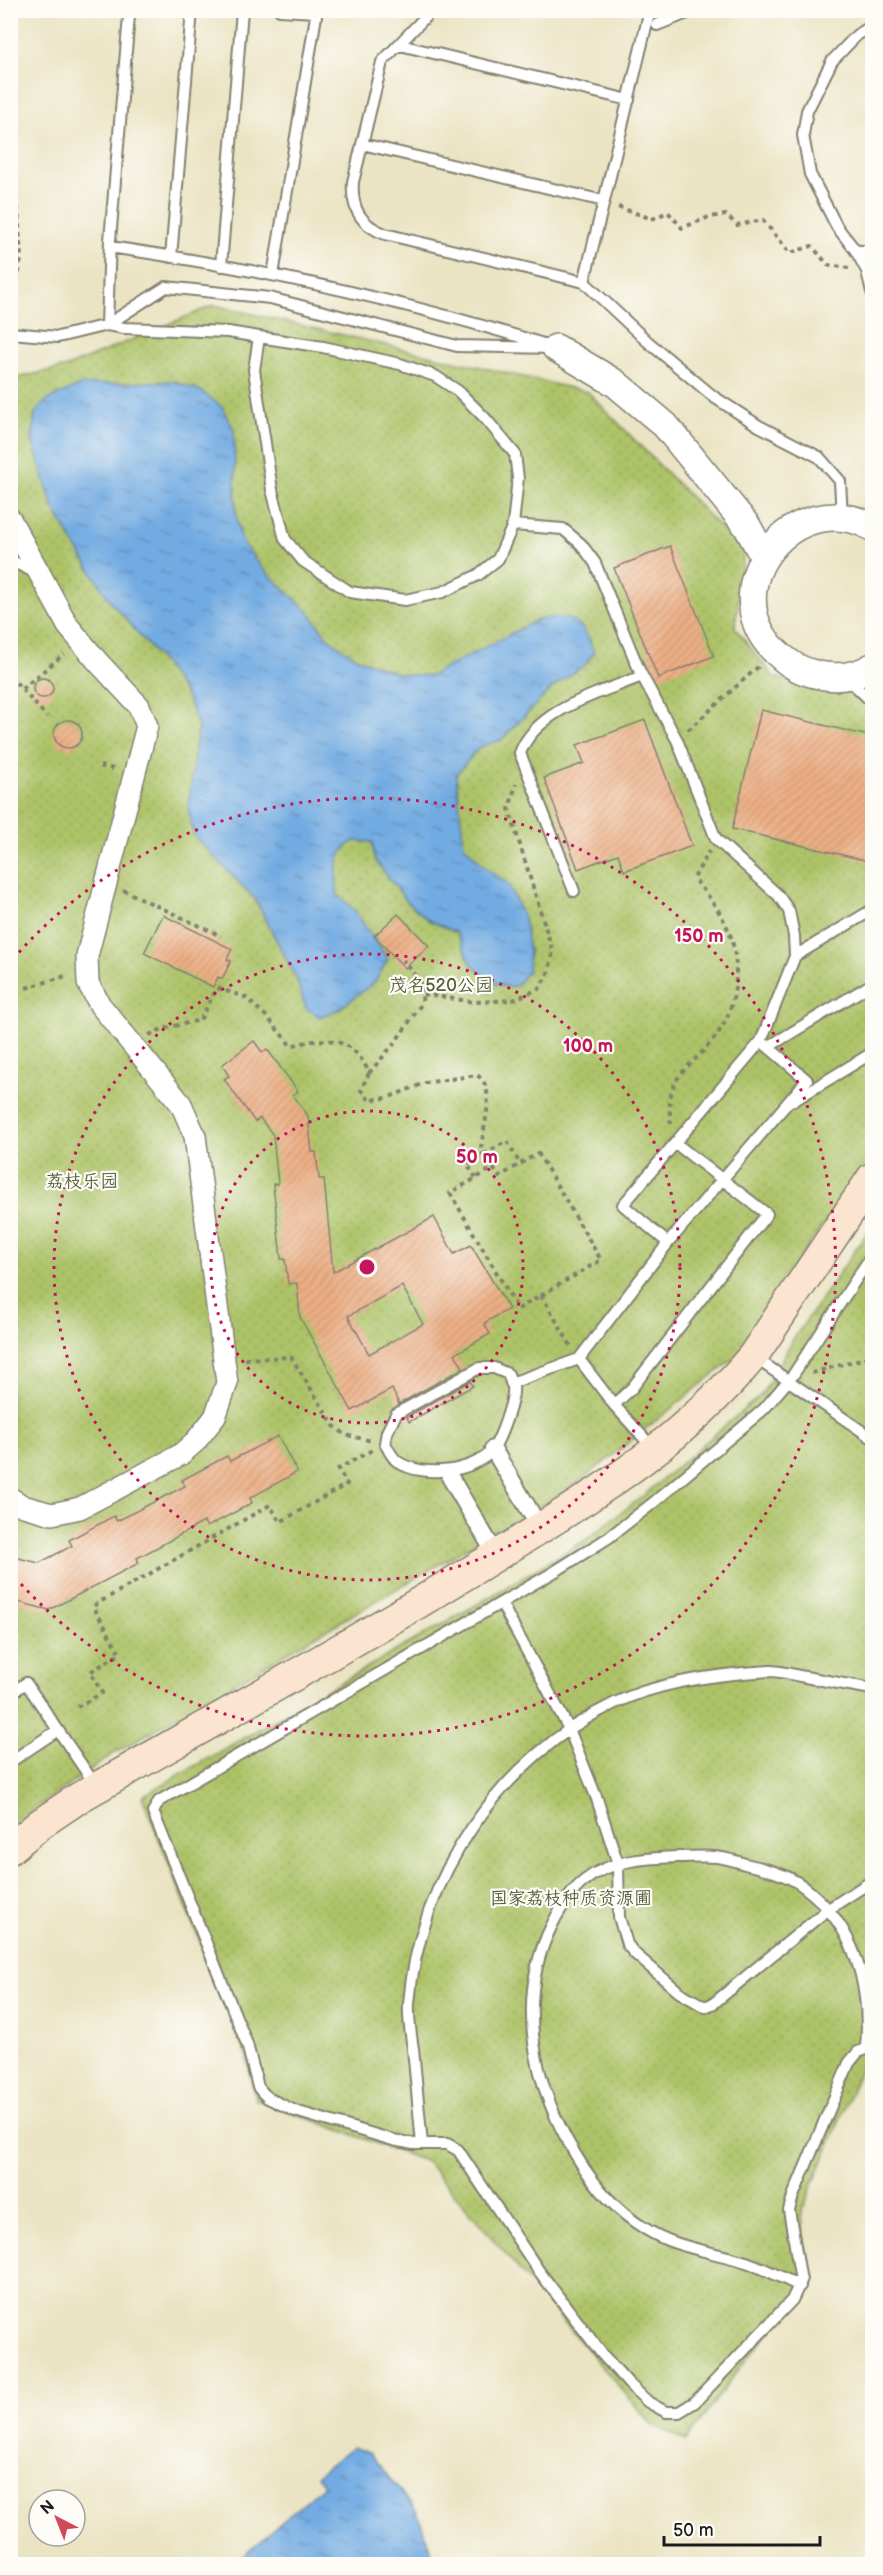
<svg xmlns="http://www.w3.org/2000/svg" width="883" height="2575" viewBox="0 0 883 2575" font-family="'Balsamiq Sans','LXGW WenKai TC',sans-serif">
<style>
.grass{fill:url(#grass-dots);stroke:#647042;stroke-width:1.5}
.water{fill:url(#water-ripples);stroke:#47647f;stroke-width:1.5}
.building{fill:url(#building-hatch);fill-rule:evenodd}
.lines{fill:none;stroke-linecap:round;stroke-linejoin:round}
.service-casing{stroke:#848070;stroke-width:14}
.pedestrian-casing{stroke:#848070;stroke-width:20}
.minor-casing{stroke:#848070;stroke-width:24}
.tertiary-casing{stroke:#848070;stroke-width:30}
.secondary-casing{stroke:#848070;stroke-width:33}
.path{stroke:#848070;stroke-width:4;stroke-dasharray:4.5 4.5;stroke-linecap:butt}
.service{stroke:#fff;stroke-width:10}
.pedestrian{stroke:#fff;stroke-width:16}
.minor{stroke:#fff;stroke-width:21}
.tertiary{stroke:#fff;stroke-width:27}
.secondary{stroke:#fce5d0;stroke-width:30}
.ring{fill:none;stroke:#c2185b;stroke-width:3;stroke-dasharray:3 6}
.labels{text-anchor:middle;stroke-width:4.5;stroke-linejoin:round;paint-order:stroke}
.park-label{font-size:18px;fill:#565f3a;stroke:#fdfcf7}
.centre{fill:#c2185b;stroke:#fdfcf7;stroke-width:3}
.ring-label{font-size:18px;text-anchor:middle;font-weight:bold;fill:#c2185b;stroke:#fdfcf7;stroke-width:4.5;stroke-linejoin:round;paint-order:stroke}
</style>
<defs>
<pattern id="grass-dots" width="8" height="8" patternUnits="userSpaceOnUse" patternTransform="scale(1.5)"><rect width="8" height="8" fill="#adc368"/><path d="M2 2h.1M6 6h.1" fill="none" stroke="#94a75a" stroke-width="1.8" stroke-linecap="round"/></pattern>
<pattern id="water-ripples" width="26" height="14" patternUnits="userSpaceOnUse" patternTransform="scale(1.5)"><rect width="26" height="14" fill="#72abe2"/><path d="M2 4q2-2 4 0t4 0M15 11q2-2 4 0t4 0" fill="none" stroke="#5d8ab6"/></pattern>
<pattern id="building-hatch" width="6" height="6" patternUnits="userSpaceOnUse" patternTransform="scale(1.5)"><rect width="6" height="6" fill="#ecaf85"/><path d="M-1 1l2-2M0 6l6-6M5 7l2-2" fill="none" stroke="#ca9672"/></pattern>
</defs>
<rect width="100%" height="100%" fill="#fdfcf7"/>
<filter id="ink" filterUnits="userSpaceOnUse"><feTurbulence type="fractalNoise" baseFrequency=".0167" numOctaves="2"/><feDisplacementMap in="SourceGraphic" scale="12" xChannelSelector="R" yChannelSelector="G"/><feConvolveMatrix kernelMatrix="1 2 1 2 8 2 1 2 1" color-interpolation-filters="sRGB"/></filter>
<filter id="wash" filterUnits="userSpaceOnUse"><feTurbulence type="fractalNoise" baseFrequency=".008" numOctaves="4" result="noise"/><feDisplacementMap in="SourceGraphic" scale="24" xChannelSelector="R" yChannelSelector="G"/><feGaussianBlur stdDeviation="1.35" result="paint"/><feColorMatrix in="noise" values="0 0 0 0 0 0 0 0 0 0 0 0 0 0 0 0 0 1.4 0 .05"/><feComposite in="paint" operator="in"/></filter>
<g filter="url(#wash)">
<rect width="100%" height="100%" fill="#ebe4c4"/>
<path class="grass" d="M214 305 588 392 744 552 735 628 774 677 841 693 872 685V1156L806 1249 738 1355 577 1484 115 1753 11 1825V379L67 367Z
M872 1226V2058H865L802 2211 806 2292 747 2358 686 2441 652 2425 427 2162 255 2099 246 2056 142 1796 471 1608 584 1541 644 1495 762 1394 794 1338Z"/>
<path class="water" d="M172 381 201 391 222 407 234 430 236 515 242 542 263 569 308 611 329 639 357 658 399 674 430 676 537 620C572 613 584 620 594 653L585 665 552 688 501 740 479 747 456 775 464 845 484 866 508 884 524 918 529 951 528 971 516 986 508 987 489 982 471 963 456 932 430 921 408 903 375 860 372 842 353 841C333 857 337 870 337 894L354 910 388 959 375 982 339 1009 319 1017 306 1008 296 978 255 899 194 836 188 808 198 726 188 699 164 664 111 602 77 549 53 507 32 440 35 413 47 400 81 385Z
M353 2447 370 2454 417 2512 436 2564H234L324 2485 316 2476Z"/>
<g id="blocks">
<path class="building" d="M670 546 714 656 658 678 614 568Z
M33 688a10 10 0 1 1 20 0a10 10 0 1 1-20 0Z
M761 710 873 737V862L732 829Z
M54 734a14 14 0 1 1 28 0a14 14 0 1 1-28 0Z
M645 720 692 846 624 871 618 854 578 869 544 778 584 763 577 745Z
M398 914 429 946 405 968 374 936Z
M163 915 232 949 227 959 231 961 222 979 218 977 213 987 144 953Z
M254 1041 262 1052 267 1049 298 1091 293 1095 308 1116 312 1152H316L319 1179H324L333 1272 434 1217 454 1254 471 1245 509 1309 484 1323 490 1334 455 1354 463 1368 399 1404 392 1389 352 1411 300 1317 297 1283 288 1284 285 1259H281L273 1184H278L273 1135 260 1118 255 1122 224 1079 229 1076 222 1065ZM402 1286 423 1324 369 1354 348 1316Z
M470 1381 473 1386 409 1422 407 1417Z
M278 1436 297 1472 250 1498 252 1503 207 1527 204 1522 137 1558 139 1563 49 1610 10 1600V1556L39 1563 72 1546 69 1540 114 1516 117 1521 185 1486 182 1480 227 1456 230 1461Z"/>
</g>
</g>
<g filter="url(#ink)">
<use href="#blocks" fill-opacity="0" stroke="#848070" stroke-width="1.5"/>
<g class="lines">
<g class="service-casing">
<path id="service" d="M280 10 317 12
M432 10 382 62 353 182C351 208 360 225 385 234L584 282 647 341 714 397 759 426 819 457 840 481 842 517
M657 25 695 10
M872 26 857 35 832 61 807 111 803 135 810 174 837 227 856 251 867 271 872 292
M400 45 629 100
M362 144 604 201 650 10
M856 251H872
M171 257 192 10
M221 266 242 10
M273 275 317 10
M584 282 604 201
M107 325 124 328 228 332 259 337 323 347 400 364 435 376 458 391 485 418 515 454 518 478 513 525 498 559 478 575 443 592 405 600 350 592 303 561 285 539 272 490 254 370 259 337
M107 325 110 240 129 16 128 10
M10 333 58 337 107 325 166 287 270 298 457 346 556 348C411 302 261 269 110 247
M513 525 563 529 581 544 595 563 640 672 677 740 716 839 778 895 789 911 794 936 795 956 761 1041 623 1205 668 1243
M10 560 34 572
M847 678 872 702
M574 891 520 753C537 708 601 693 642 676
M795 956 872 910
M768 1047 872 984
M793 1101 872 1053
M872 1255 793 1375 764 1409 653 1503 608 1538 554 1572 159 1801 153 1812 247 2044 258 2087 263 2093 268 2098 295 2111 393 2140 414 2144H447L458 2150 539 2271 602 2354 629 2384 648 2402 666 2412H679L695 2402 792 2300 801 2281 789 2210 793 2196 849 2063 858 2052 872 2047
M754 1357 872 1438
M479 1368H494L508 1374C509 1378 512 1383 513 1387 515 1399 500 1439 493 1449 475 1473 422 1478 398 1462 392 1458 388 1449 385 1443L387 1432 396 1414Z
M511 1383 579 1359
M614 1405 632 1388 767 1214 675 1143
M653 1448 614 1405 579 1359 668 1243 807 1080 761 1041
M501 1603 569 1729 597 1799 618 1864 619 1917 627 1944 634 1953 679 1992 705 2007 714 2003 827 1910 872 1881
M10 1694 26 1683 96 1786
M10 1762 58 1730
M422 2144C419 2113 416 2081 413 2049 411 2035 408 2019 409 2004 418 1879 501 1757 615 1703 661 1681 719 1674 770 1671 781 1671 794 1675 805 1677 828 1681 850 1685 872 1689
M800 2286C782 2278 764 2268 746 2262 711 2251 675 2248 644 2228 616 2211 594 2185 577 2157 534 2088 514 2001 552 1925 560 1909 570 1892 584 1881 610 1860 645 1858 677 1857 690 1857 703 1856 716 1857 726 1858 736 1861 745 1864 764 1868 788 1874 804 1887 856 1926 871 1987 866 2048"/>
</g>
<g class="pedestrian-casing">
<path id="pedestrian" d="M493 1449 540 1528
M450 1477 496 1555"/>
</g>
<g class="minor-casing">
<path id="minor" d="M10 519 68 626 98 662 139 706 147 726 87 956 88 983 100 1005 181 1104 195 1136 227 1383 215 1417 195 1442 180 1455 80 1508 52 1514 23 1506 10 1498"/>
</g>
<g class="tertiary-casing">
<path id="tertiary" d="M556 348 615 383 665 425 747 526 764 557
M872 527C795 485 713 585 773 649 784 660 795 669 811 673 832 679 854 678 872 667"/>
</g>
<g class="secondary-casing">
<path id="secondary" d="M10 1849 40 1824 80 1797C217 1719 355 1643 489 1560 587 1499 678 1447 753 1356L872 1178"/>
</g>
<path class="path" d="M10 34 16 10
M10 171 18 210 21 259 11 319
M10 196 16 206
M618 207 652 219 668 212 682 228 709 217 726 215 737 225 763 220 790 253 812 246 828 265 849 268
M10 676 47 717
M22 689 64 654
M688 730 759 666
M100 766 114 769
M123 890 221 936
M26 988 69 975
M423 994 474 1002 513 1000 539 989 549 971 553 952 509 809 516 784
M149 1035 162 1029 200 1020 217 988 245 997 268 1018 291 1046C325 1036 353 1036 369 1073L361 1090 369 1100 387 1098 425 1083 477 1075C497 1088 483 1127 481 1148L483 1155
M369 1073 394 1044 422 1003 423 985 403 960
M671 1124C664 1075 686 1073 713 1040 739 1009 743 958 725 923 717 906 705 892 694 878L709 851
M538 1153 601 1260 518 1309 450 1193 493 1168 499 1177Z
M476 1178 467 1164 507 1141 520 1164
M541 1295 571 1346
M245 1359 291 1357 334 1426 346 1435 372 1441
M812 1373 872 1356
M77 1707 102 1693 90 1672 120 1654 93 1606 270 1505 280 1522 347 1484 338 1469 374 1449"/>
<use href="#service" class="service"/>
<use href="#pedestrian" class="pedestrian"/>
<use href="#minor" class="minor"/>
<use href="#tertiary" class="tertiary"/>
<use href="#secondary" class="secondary"/>
</g>
</g>
<g class="ring">
<circle cx="367" cy="1267" r="156"/>
<circle cx="367" cy="1267" r="313"/>
<path d="M13 959A469 469 0 1 1 13 1575"/>
</g>
<g class="labels">
<g class="park-label">
<text x="441" y="991">茂名520公园</text>
<text x="82" y="1187">荔枝乐园</text>
<text x="571" y="1904">国家荔枝种质资源圃</text>
</g>
</g>
<circle cx="367" cy="1267" r="9" class="centre"/>
<g class="ring-label">
<text x="699" y="942">150 m</text>
<text x="588" y="1052">100 m</text>
<text x="477" y="1163">50 m</text>
</g>
<rect width="883" height="2575" fill="none" stroke="#fdfcf7" stroke-width="36"/>
<g transform="translate(57 2518) rotate(318)"><circle r="28" fill="#fdfcf7" stroke="#a3a29f" stroke-width="1.5"/>
<path d="M0-4.5L10 22L0 15L-10 22Z" fill="#d1495b"/>
<text y="-9" font-size="16" font-weight="bold" text-anchor="middle" fill="#1c1c1c">N</text>
</g>
<path d="M664 2536v9h156v-9" fill="none" stroke="#1c1c1c" stroke-width="3"/>
<text x="673" y="2536" font-size="18" fill="#1c1c1c" stroke="#fdfcf7" stroke-width="4.5" paint-order="stroke">50 m</text>
</svg>
